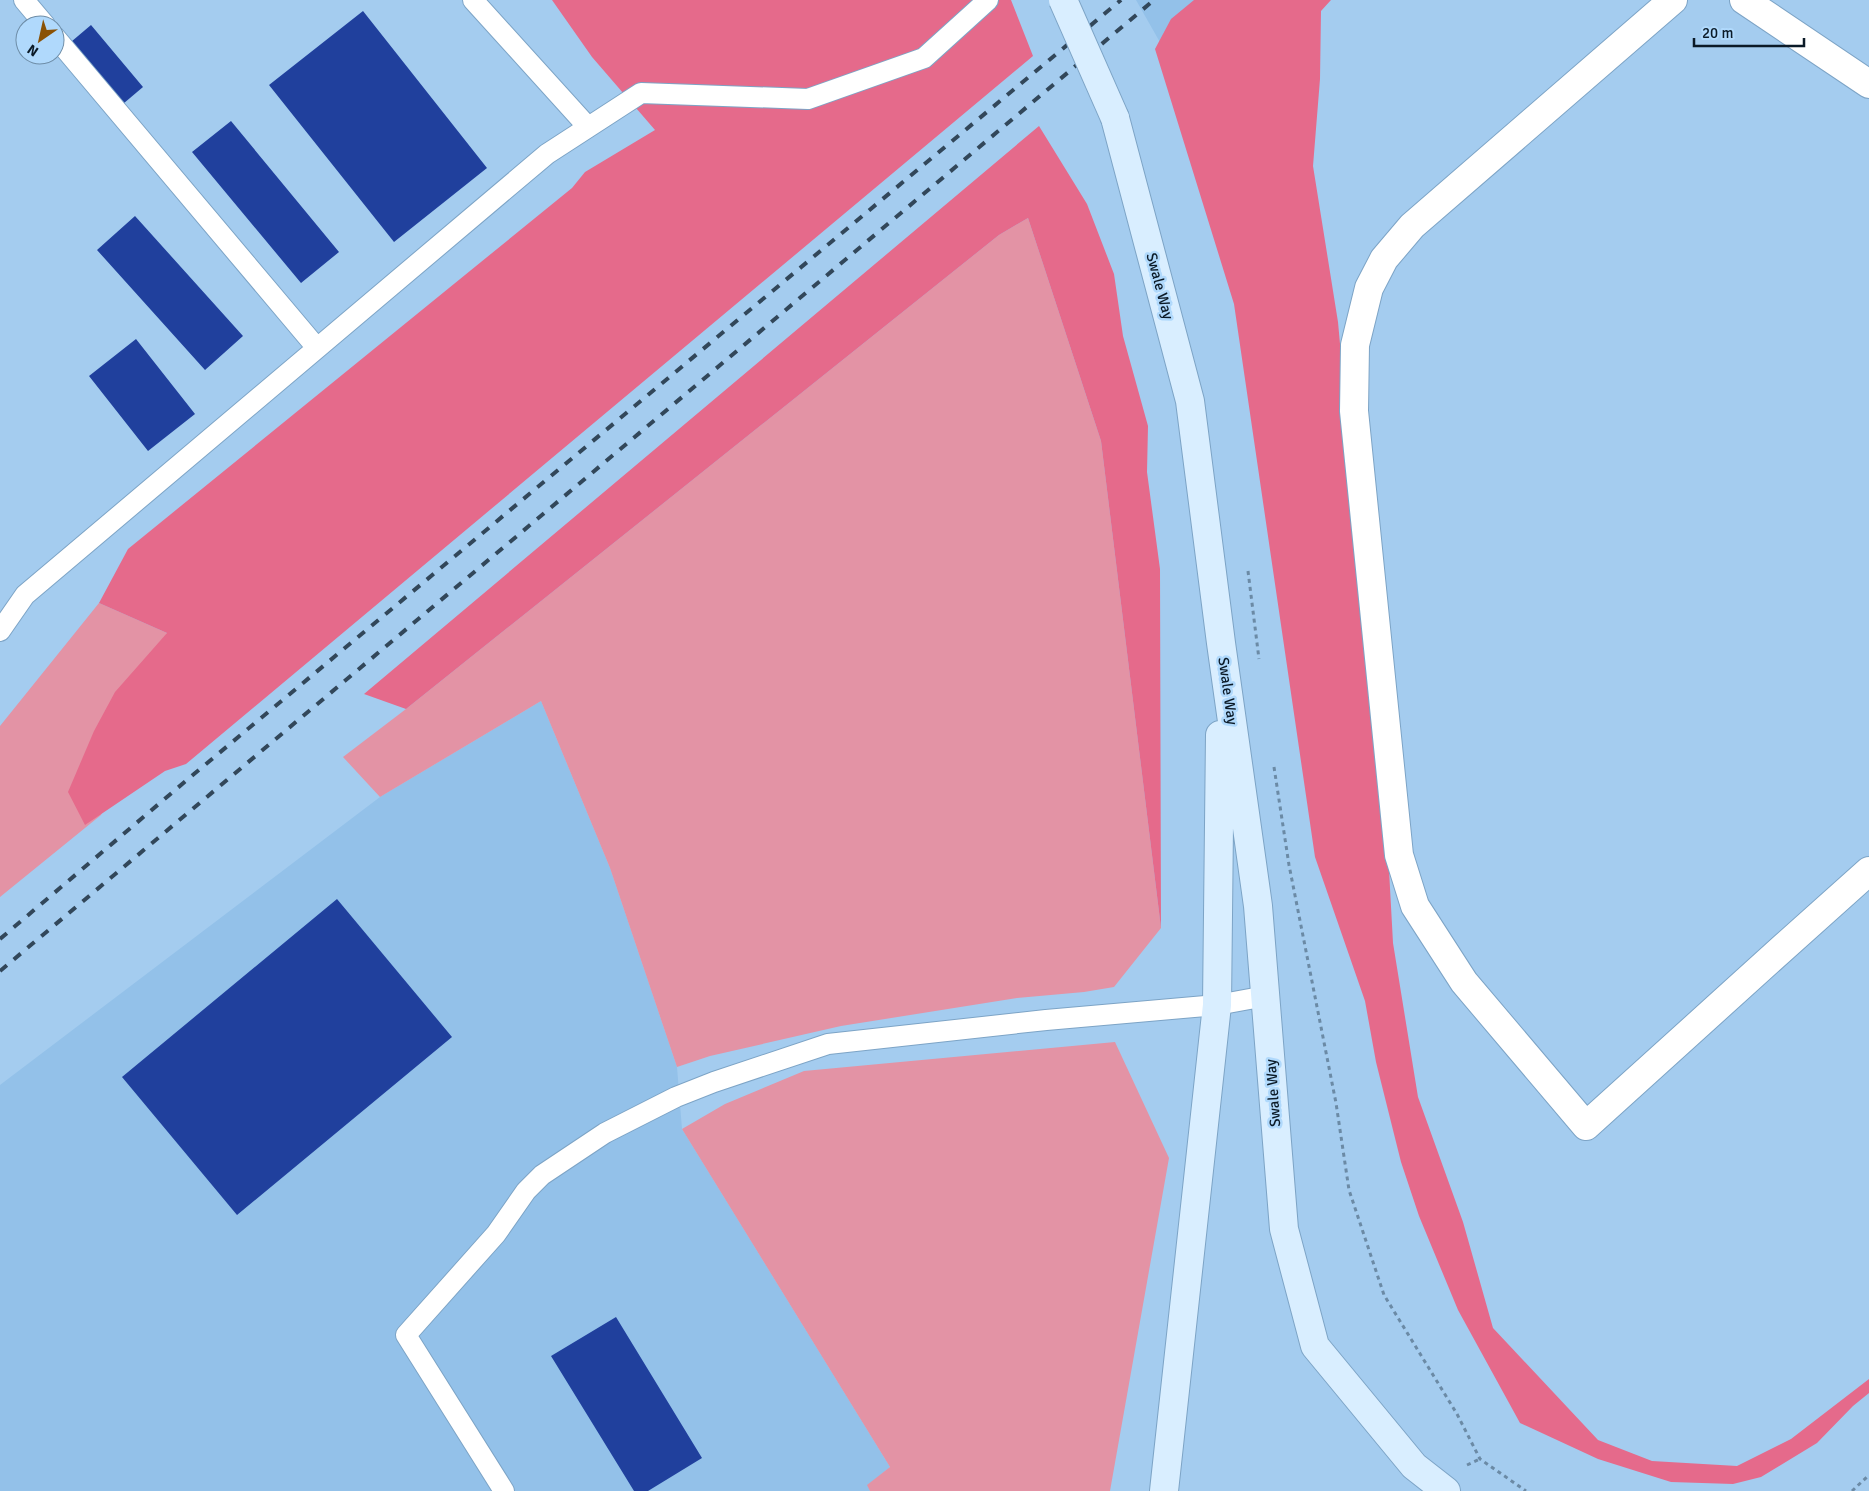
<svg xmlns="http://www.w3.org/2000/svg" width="1869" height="1491" viewBox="0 0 1869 1491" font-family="Signika,sans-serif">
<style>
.built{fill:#93c1e9}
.green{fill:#e393a5}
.forest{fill:#e56a8b}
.building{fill:#20409d}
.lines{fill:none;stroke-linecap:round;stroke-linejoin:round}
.service-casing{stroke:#7da4c6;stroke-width:22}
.minor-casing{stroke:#7da4c6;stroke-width:30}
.secondary-casing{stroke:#7da4c6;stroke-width:30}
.path{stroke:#6b8aa5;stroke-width:3;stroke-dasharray:4 4;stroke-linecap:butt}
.service{stroke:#fff;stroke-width:20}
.minor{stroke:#fff;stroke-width:28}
.secondary{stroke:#d9eeff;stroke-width:28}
.rail{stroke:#32475a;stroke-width:4;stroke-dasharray:9 9;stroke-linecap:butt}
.secondary-bridge-casing{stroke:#7da4c6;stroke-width:30;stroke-linecap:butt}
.secondary-bridge{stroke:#d9eeff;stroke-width:28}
.labels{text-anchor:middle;stroke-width:5;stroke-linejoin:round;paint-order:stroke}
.street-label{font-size:15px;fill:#0b1a27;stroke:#b0d9fc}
</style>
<rect width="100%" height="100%" fill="#a4ccef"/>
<path class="built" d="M1136 0H1271L1178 74Z
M541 701 610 868 677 1067 682 1129 890 1467 868 1485 870 1491H0V1085L380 797Z"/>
<path class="green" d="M1028 218 1101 441 1161 928 1114 987 1084 992 1017 998 841 1026 710 1056 677 1067 610 868 541 701 380 797 343 757 406 709 999 235Z
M99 603 167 633 101 815 0 897V726Z
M1115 1042 1169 1158 1110 1491H870L867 1485 890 1467 682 1129 725 1104 804 1071Z"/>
<path class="forest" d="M552 0H1011L1033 56 186 764 165 771 85 825 68 792 94 731 115 692 167 633 99 603 128 549 572 188 585 172 655 130 592 57Z
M1194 0H1331L1321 11 1320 79 1313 166 1338 322 1353 486 1384 778 1393 943 1418 1097 1463 1222 1493 1328 1598 1440 1652 1461 1737 1466 1791 1439 1869 1379V1393L1853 1406 1817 1443 1761 1477 1733 1484 1671 1482 1598 1459 1520 1423 1458 1310 1419 1216 1401 1162 1376 1062 1365 1001 1315 857 1234 304 1155 49 1171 19Z
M1039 126 1087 204 1114 274 1123 336 1148 426 1147 472 1160 569 1161 928 1101 441 1028 218 999 235 406 709 364 694Z"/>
<path class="building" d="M363 11 487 168 394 242 269 85Z
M91 25 143 87 117 109 65 47Z
M231 121 339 252 301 283 192 152Z
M135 216 243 336 205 370 97 250Z
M136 339 195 414 148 451 89 376Z
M337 899 452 1037 237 1215 122 1077Z
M616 1317 702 1458 648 1491H634L551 1356Z"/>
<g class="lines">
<g class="service-casing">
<path id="service" d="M24 0 45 25
M473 0 588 127
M55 37 317 348
M0 631 25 595 547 154 641 93 808 99 924 58 988 0
M504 1491 406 1335 496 1234 526 1191 542 1175 605 1133 676 1097 714 1082 828 1044 1046 1020 1217 1005 1266 996"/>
</g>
<g class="minor-casing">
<path id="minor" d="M1673 0 1412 226 1384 259 1369 288 1355 345 1354 411 1399 855 1415 906 1464 982 1586 1126 1784 947 1869 871
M1744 0 1869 84"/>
</g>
<g class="secondary-casing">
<path id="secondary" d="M1115 118 1190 401 1221 643 1258 906 1284 1229 1315 1346 1414 1466 1446 1491
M1164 1491 1217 1005 1220 735"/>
</g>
<path class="path" d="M1248 571 1259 659
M1274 767 1289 865 1336 1103 1349 1190 1384 1295 1457 1414 1480 1459 1526 1491
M1467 1465 1480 1459
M1852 1491 1869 1475"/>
<use href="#service" class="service"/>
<use href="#minor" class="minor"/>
<use href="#secondary" class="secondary"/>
<path class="rail" d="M0 939 194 774 1121 0
M0 971 1154 0"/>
<g class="secondary-bridge-casing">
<path id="secondary-bridge" d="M1063 0 1115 118"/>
</g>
<use href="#secondary-bridge" class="secondary-bridge"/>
</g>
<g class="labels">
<g class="street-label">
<text transform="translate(1160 286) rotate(75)" y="5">Swale Way</text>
<text transform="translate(1228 691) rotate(82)" y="5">Swale Way</text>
<text transform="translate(1273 1093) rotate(-94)" y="5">Swale Way</text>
</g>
</g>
<g transform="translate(40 40) rotate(214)"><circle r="24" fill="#b0d9fc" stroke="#6e8da7"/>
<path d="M0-4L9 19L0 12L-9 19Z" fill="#8a5205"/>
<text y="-8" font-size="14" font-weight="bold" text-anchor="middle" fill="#0b1a27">N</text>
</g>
<path d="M1694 38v8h110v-8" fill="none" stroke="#0b1a27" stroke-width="2.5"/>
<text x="1702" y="38" font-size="15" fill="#0b1a27" stroke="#b0d9fc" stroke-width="4" paint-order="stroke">20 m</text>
</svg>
